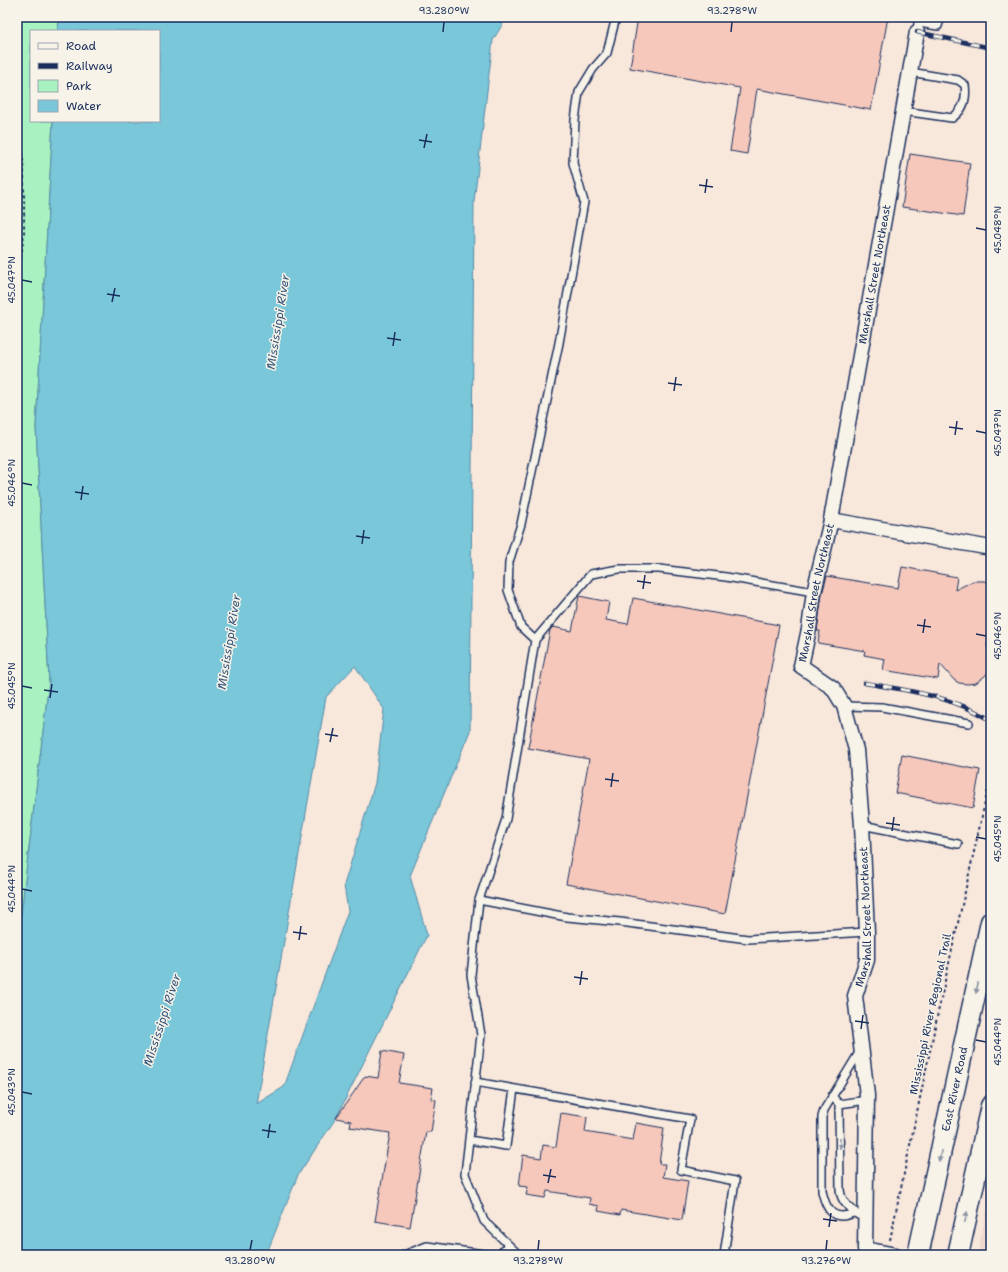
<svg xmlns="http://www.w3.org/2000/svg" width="1008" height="1272" viewBox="0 0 1008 1272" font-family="'Shantell Sans',sans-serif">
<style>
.built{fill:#eed7cc}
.green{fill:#a8f1c0;stroke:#62908f}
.water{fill:#7ac7d9;stroke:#548aa8;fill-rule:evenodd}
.building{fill:#f5c8bb;stroke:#1b2f5e}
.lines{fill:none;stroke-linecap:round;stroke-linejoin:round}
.lane-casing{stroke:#1b2f5e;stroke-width:10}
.street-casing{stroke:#1b2f5e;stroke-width:17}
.secondary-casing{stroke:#1b2f5e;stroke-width:23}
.path{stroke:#1b2f5e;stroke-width:2;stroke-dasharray:3 3;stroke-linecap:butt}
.lane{stroke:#f7f3e8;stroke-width:7}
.street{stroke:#f7f3e8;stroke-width:14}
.secondary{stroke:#f7f3e8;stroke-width:20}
.rail-casing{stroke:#1b2f5e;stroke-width:4.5}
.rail{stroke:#f7f3e8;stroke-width:3;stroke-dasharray:9;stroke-linecap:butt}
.oneway{fill:#8991a3}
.ticks{fill:none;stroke:#1b2f5e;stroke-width:1.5}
.labels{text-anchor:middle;stroke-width:3;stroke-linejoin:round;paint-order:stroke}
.street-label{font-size:11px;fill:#1b2f5e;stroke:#f7f3e8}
.water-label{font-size:12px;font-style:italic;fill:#33557d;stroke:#f7f3e8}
.neatline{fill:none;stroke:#1b2f5e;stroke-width:1.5}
.ticks-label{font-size:10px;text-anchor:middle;fill:#1b2f5e}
</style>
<rect width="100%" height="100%" fill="#f8e7db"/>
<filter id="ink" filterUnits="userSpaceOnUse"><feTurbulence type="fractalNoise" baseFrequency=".025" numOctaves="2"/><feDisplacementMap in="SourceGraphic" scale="8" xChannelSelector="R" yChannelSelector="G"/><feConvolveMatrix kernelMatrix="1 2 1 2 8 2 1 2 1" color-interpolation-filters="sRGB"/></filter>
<g filter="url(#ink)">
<path class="built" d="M991 1190V1255H978L980 1242Z"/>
<path class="green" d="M17 17H59L58 31H31V121H53L36 427 49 682 19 931 17 940Z"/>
<path class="water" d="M59 17H507L493 40 474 202 470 731 410 876 427 935 336 1118 298 1175 266 1255H17V940L19 931 49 682 36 427 53 121H159V31H58ZM355 666 384 709 375 783 344 885 348 911 284 1087 256 1104 326 697Z"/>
<path class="building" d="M638 17H888L871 110 757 89 747 154 730 151 740 88 630 68Z
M910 154 970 163 963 216 902 207Z
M902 567 957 577 955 590 973 581H985L991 584V621L987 646 991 659V667L986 675 976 683 967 684 959 683 954 680 940 664 938 679 883 670 885 659 864 655 865 651 818 643 820 631H817L822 594 827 576 898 588Z
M579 596 609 602 606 620 628 624 633 598 779 625 725 914 566 884 589 759 528 748 550 630 553 627 572 631Z
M902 755 980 770 973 808 895 793Z
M382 1051 404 1055 399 1083 433 1088 431 1099 436 1100 431 1132H426L410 1227 375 1221 390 1133 350 1127 351 1121 336 1118 365 1076 378 1078Z
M561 1113 587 1117 585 1132 633 1140 636 1123 664 1128 659 1164H665L663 1177 688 1181 682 1220 621 1210 620 1215 598 1211 599 1206 589 1204 590 1198 547 1191 545 1198 526 1195 528 1187 519 1186 523 1155 541 1158 543 1145 556 1147Z"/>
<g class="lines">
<g class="lane-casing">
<path id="lane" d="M917 32 918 23 938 26 941 17
M903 111 952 118C964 110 967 99 965 85L958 80 910 72
M535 640 521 627 508 590 509 562 521 524 559 343 584 202 573 163 575 120 579 92 593 69 607 53 616 17
M844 706 882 707 969 723
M862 825 958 844
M479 900 567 917 620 922 748 939 867 932
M475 1082 690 1119 681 1170 735 1181 724 1255
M832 1096 839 1104 840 1190C841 1202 849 1207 858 1215
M839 1104 867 1100
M469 1140 506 1146 514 1089
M855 1212C834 1223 826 1210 822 1191V1117L824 1110 860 1051
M404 1255 427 1246 491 1255
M499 1255 508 1245
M519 1255 484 1221 465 1174 481 1035 471 975 479 900 506 819 535 640 591 574 619 569H659L726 577 814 592"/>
</g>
<g class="street-casing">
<g id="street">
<path d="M831 520 991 548"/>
<path id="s1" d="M896 1255 865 1249 867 1095 855 996 867 960V932L862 825 856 750 844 706 833 688 801 666 809 629 814 592 831 520 917 32"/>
</g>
</g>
<g class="secondary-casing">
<g id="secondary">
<path id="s2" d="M918 1255 991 922"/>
<path d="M958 1255 991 1106"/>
</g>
</g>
<path class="path" d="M17 142 22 150 24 170V233L17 292
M890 1240 940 1003 991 776"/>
<use href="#lane" class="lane"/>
<use href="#street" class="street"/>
<use href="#secondary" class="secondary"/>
<g class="rail-casing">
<path id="rail" d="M917 32 991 48
M865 683C911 691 951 696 991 720"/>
</g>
<use href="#rail" class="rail"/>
</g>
<defs><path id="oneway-solid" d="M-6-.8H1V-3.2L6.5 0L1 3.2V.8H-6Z"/></defs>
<g class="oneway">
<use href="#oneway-solid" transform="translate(977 988) rotate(102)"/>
<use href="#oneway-solid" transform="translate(840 1143) rotate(90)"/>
<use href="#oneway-solid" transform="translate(940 1156) rotate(102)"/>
<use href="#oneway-solid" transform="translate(966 1217) rotate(-77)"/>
</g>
</g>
<path class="ticks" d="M443 32 444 22M731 32 732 22M419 140 432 142M424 148 427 134M699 185 713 187M705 193 707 179M976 228 986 230M22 280 32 282M107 294 120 296M112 302 115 288M387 338 401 340M393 346 395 332M668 383 682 385M674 391 676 377M949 427 963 429M976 431 986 433M955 435 957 421M22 483 32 485M75 492 89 494M81 500 83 486M356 536 370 538M362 544 364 530M637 581 651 583M643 589 645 575M917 625 931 627M923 633 925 619M976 634 986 636M22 686 32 688M44 690 58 692M50 698 52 684M325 734 338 736M330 742 333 728M605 779 619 781M611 787 613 773M886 823 900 825M892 831 894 817M976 837 986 839M22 889 32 891M293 932 307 934M299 940 301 926M574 977 588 979M580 985 582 971M855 1021 869 1023M861 1029 863 1015M976 1040 986 1042M22 1092 32 1094M262 1130 276 1132M268 1138 270 1124M543 1175 556 1177M548 1183 551 1169M823 1219 837 1221M829 1227 831 1213M250 1250 252 1240M538 1250 539 1240M826 1250 827 1240"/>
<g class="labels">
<g class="street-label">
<text dy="4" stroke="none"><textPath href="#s1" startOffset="1038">Marshall Street Northeast</textPath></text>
<text dy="4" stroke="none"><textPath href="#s1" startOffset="714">Marshall Street Northeast</textPath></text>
<text dy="4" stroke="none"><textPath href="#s1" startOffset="366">Marshall Street Northeast</textPath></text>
<text transform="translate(930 1014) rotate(-78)" y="4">Mississippi River Regional Trail</text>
<text dy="4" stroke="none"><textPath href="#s2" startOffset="170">East River Road</textPath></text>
</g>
<g class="water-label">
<text transform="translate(278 322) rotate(-81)" y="4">Mississippi River</text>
<text transform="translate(229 642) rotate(-81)" y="4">Mississippi River</text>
<text transform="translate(162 1020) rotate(-72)" y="4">Mississippi River</text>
</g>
</g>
<rect width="1008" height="1272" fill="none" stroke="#f7f3e8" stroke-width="44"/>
<rect x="30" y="30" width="130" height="92" fill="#f7f3e8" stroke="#9fa5b1"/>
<rect x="38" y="43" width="20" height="6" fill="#f7f3e8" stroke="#9fa5b1"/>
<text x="66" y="50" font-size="12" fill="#1b2f5e">Road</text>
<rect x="38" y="63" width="20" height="6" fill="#1b2f5e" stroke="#9fa5b1"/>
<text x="66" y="70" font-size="12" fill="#1b2f5e">Railway</text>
<rect x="38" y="80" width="20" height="12" fill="#a8f1c0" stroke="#9fa5b1"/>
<text x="66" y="90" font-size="12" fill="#1b2f5e">Park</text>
<rect x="38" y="100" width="20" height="12" fill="#7ac7d9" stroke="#9fa5b1"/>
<text x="66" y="110" font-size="12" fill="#1b2f5e">Water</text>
<rect x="22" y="22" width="964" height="1228" class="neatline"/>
<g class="ticks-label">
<text x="444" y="14">93.280°W</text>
<text x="732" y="14">93.278°W</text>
<text transform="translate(997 230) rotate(-90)" y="4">45.048°N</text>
<text transform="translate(11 280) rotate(-90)" y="4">45.047°N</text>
<text transform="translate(997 433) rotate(-90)" y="4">45.047°N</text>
<text transform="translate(11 483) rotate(-90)" y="4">45.046°N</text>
<text transform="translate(997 636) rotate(-90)" y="4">45.046°N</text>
<text transform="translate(11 686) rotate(-90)" y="4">45.045°N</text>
<text transform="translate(997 839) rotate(-90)" y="4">45.045°N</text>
<text transform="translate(11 889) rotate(-90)" y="4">45.044°N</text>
<text transform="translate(997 1042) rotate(-90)" y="4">45.044°N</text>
<text transform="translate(11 1092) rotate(-90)" y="4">45.043°N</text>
<text x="250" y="1264">93.280°W</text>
<text x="538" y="1264">93.278°W</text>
<text x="826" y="1264">93.276°W</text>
</g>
</svg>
